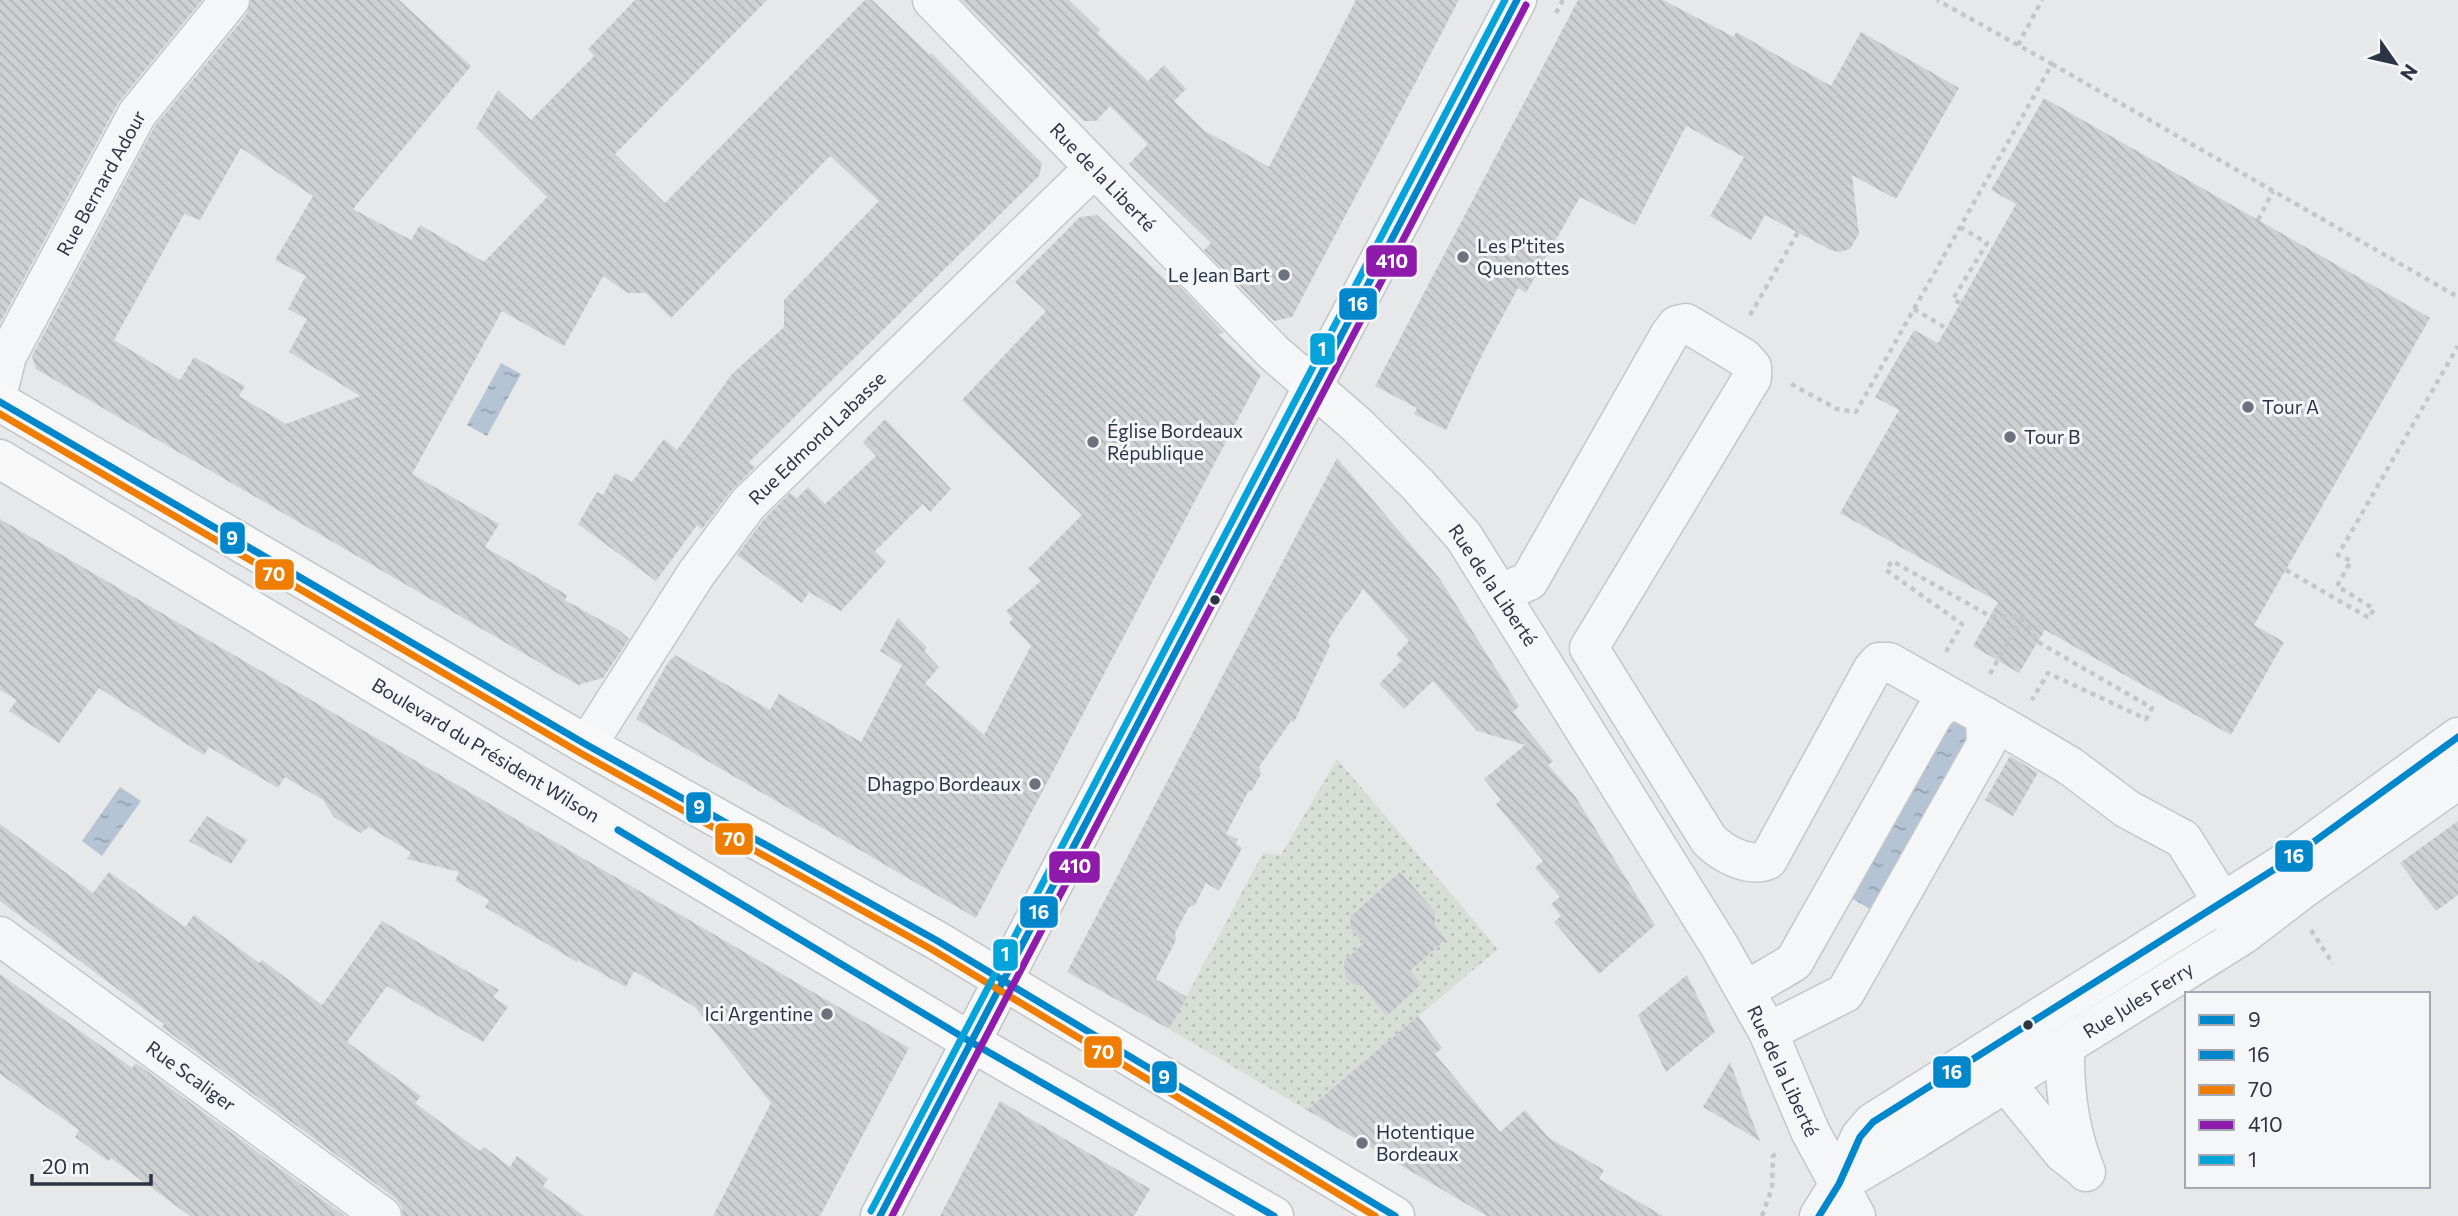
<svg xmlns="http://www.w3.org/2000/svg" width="2458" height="1216" viewBox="0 0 2458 1216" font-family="Commissioner,sans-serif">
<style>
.garden{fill:url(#garden-dots)}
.water{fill:url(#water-ripples)}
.building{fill:url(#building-back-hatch);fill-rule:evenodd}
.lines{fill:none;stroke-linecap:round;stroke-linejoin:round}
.minor-casing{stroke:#c4c6c8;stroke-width:41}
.major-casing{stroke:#c2c5c8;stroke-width:41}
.path{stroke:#c5c6ca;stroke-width:4.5;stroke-dasharray:5 5;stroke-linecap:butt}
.minor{stroke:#f5f6f7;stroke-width:38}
.major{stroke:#f8f8f8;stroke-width:38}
.bus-1-casing{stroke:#f4f6f9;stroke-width:12}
.bus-2-casing{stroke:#f4f6f9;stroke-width:12}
.bus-3-casing{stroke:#f4f6f9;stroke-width:12}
.bus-4-casing{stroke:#f4f6f9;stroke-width:12}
.bus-5-casing{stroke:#f4f6f9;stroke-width:12}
.bus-1{stroke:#0086cb;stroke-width:7}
.bus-2{stroke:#0086cb;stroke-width:7}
.bus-3{stroke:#ee7d00;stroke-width:7}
.bus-4{stroke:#8f1bac;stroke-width:7}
.bus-5{stroke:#04a4da;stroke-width:7}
.poi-dot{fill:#6c737f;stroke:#f4f6f9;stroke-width:2.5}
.bus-dot{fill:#2b3445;stroke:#f4f6f9;stroke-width:2.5}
.labels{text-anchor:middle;stroke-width:6;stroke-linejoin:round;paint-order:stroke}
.street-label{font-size:19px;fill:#2b3445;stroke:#f4f6f9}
.poi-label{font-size:19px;fill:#2b3445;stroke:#f4f6f9;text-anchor:start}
.line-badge{stroke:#f4f6f9;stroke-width:2.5}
.badge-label{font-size:19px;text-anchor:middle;font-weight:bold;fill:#fff}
</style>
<defs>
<pattern id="garden-dots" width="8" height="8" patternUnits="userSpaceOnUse" patternTransform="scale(1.75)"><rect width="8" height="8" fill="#d6ded6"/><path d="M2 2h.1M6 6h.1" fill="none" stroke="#b8bfb9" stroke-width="1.8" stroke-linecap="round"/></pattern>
<pattern id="water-ripples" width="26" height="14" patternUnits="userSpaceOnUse" patternTransform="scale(1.75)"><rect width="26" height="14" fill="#b4c4d5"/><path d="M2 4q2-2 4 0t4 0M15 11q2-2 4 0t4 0" fill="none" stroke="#93a0af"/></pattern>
<pattern id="building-back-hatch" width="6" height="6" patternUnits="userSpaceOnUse" patternTransform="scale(1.75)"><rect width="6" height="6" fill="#ced0d3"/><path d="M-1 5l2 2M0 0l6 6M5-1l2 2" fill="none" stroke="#b1b3b6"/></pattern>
</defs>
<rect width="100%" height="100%" fill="#e6e8ea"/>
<path class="garden" d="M1337 759 1498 949 1307 1110 1169 1029 1263 853 1281 855Z"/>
<path class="water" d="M501 363 521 374 487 436 467 425Z
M1953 719 1973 730 1870 909 1851 898Z
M120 787 141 801 102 856 82 841Z"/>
<path class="building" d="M0 0H202L118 103 0 323Z
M251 0H399L471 66 353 209 411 240 420 225 484 262 547 197 476 128 498 90 531 120 594 56 588 49 635 0H767L615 154 665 203 865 0H872L930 55 931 53 1042 163 1039 176 749 462 755 467 731 491 702 529 697 525 656 581 578 524 597 492 603 495 615 473 632 482 664 439 677 450 732 374 784 327V300L879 201 830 156 671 318 646 293H628L603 276 564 346 502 311 412 474 499 524 485 547 567 595 565 600 620 631 629 639 603 678 578 685 36 369 32 356 155 126 247 14ZM241 148 313 196 275 260 306 276 288 309 307 319 289 352 360 396 286 424 239 396 245 386 194 357 180 380 114 340 184 214 200 220Z
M962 0H1069L1100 30 1097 33 1148 81 1164 65 1186 89 1174 101 1205 131 1269 167 1356 0H1459L1292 317 1274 321 1204 250 1211 243 1129 164 1148 144 1110 106 1096 121H1084Z
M1578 0H1663L1734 37 1736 32 1831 86 1861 32 1959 88 1896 199 1852 175 1859 234 1850 249 1840 252 1831 250 1765 215 1751 240 1710 216 1744 157 1686 126 1635 225 1580 197 1526 293 1518 288 1483 353 1446 430 1414 414 1417 408 1375 386Z
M2044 98 2430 318 2254 625 2284 642 2231 735 2045 630 2019 673 1973 646 1998 602 1840 513 1899 410 1875 397 1914 330 1938 343 2016 204 1991 190Z
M1097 215 1171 285 1174 281 1224 333 1218 334 1261 375 976 918 636 719 667 664 675 655 770 710 779 694 861 742 902 665 880 651 898 618 927 648 924 651 939 667 925 684 984 735 1031 646 1009 623 1013 619 1006 611 1041 581 1028 569 1082 515 962 400 1046 311 1015 282 1080 217Z
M885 419 951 489 930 512 923 504 875 551 886 562 841 611 809 592 802 603 737 555 765 518 790 493 797 498 808 487 825 504 876 456 863 442Z
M1337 458 1440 579 1519 706 1513 712 1553 761 1548 765 1575 796 1655 925 1599 974 1554 922 1561 916 1551 904 1560 897 1535 868 1543 861 1496 804 1501 800 1484 779 1525 745 1477 731 1433 681 1404 709 1379 684 1402 660 1396 655 1409 641 1363 589 1348 612 1347 611 1328 641 1330 646 1294 722 1291 721 1259 767 1261 774 1252 790 1248 792 1226 834 1238 839 1236 844 1242 848 1219 891 1206 883 1195 905 1189 907 1175 933 1176 940 1156 979 1187 997 1169 1029 1067 972Z
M0 519 909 1048 820 1216H713L771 1103 695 1007 634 971 626 987 578 960 577 962 485 907 489 900 455 881 459 872 407 859 411 852 369 827 361 833 350 827 334 817 323 800 285 777 278 788 209 747 204 755 99 688 59 743 9 711 17 700 0 690Z
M2010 756 2038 773 2013 816 1985 800Z
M207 816 247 840 231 864 189 841Z
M2458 821V895L2436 911 2400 863Z
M0 824 93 893 109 872 185 927 194 915 259 963 262 960 322 1005 382 921 499 990 493 997 508 1007 483 1042 387 986 347 1042 421 1096 415 1103 443 1124 480 1151 484 1147 510 1167 517 1156 548 1179 543 1186 584 1216H403L402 1207 395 1198 162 1027 164 1024 0 901Z
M1400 872 1435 912V926L1446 939 1410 971 1421 984 1387 1016 1363 986 1353 984 1345 976 1344 961 1364 943 1350 928 1351 916Z
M0 974 132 1068 136 1063 345 1216H190L111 1158 108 1161 75 1137 79 1130 0 1074Z
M1687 975 1715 1032 1666 1072 1638 1015Z
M1418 1016 1442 1048 1435 1054 1500 1132 1525 1110 1549 1138 1604 1170 1599 1179 1663 1216H1487L1307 1110Z
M1730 1062 1760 1141 1703 1107Z
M1000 1101 1150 1189 1134 1216H940Z"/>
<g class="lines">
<g class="minor-casing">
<path id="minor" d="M932 0 1273 352 1356 424 1418 485 1464 537 1720 947 1768 1032 1810 1131 1856 1216
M0 384 7 356 137 114 230 0
M1501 593 1529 581 1670 334 1677 325 1686 323 1744 358 1752 367V378L1589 648 1709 840C1723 854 1749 868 1768 860L1872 670 1879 662H1889L2014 733 2070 766 2127 809 2183 839 2243 935
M587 745 696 574 748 504 1094 168
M0 936 382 1216
M1745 991 1794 962 1934 714 1943 704 1958 702
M1768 1032 1845 993 1986 744 1985 716
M2065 1046C2064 1089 2069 1131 2086 1172
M2006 1083 2063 1153 2082 1168
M1839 1184 1860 1137 1873 1122 2286 862 2458 737
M1819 1216 1839 1184 1916 1139 2243 935 2303 889 2458 780"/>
</g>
<g class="major-casing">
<path id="major" d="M0 402 587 745 936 940 1395 1216
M0 459 971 1042 1274 1216
M880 1216 1313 386 1517 0"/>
</g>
<path class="path" d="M1556 13 1563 0
M2018 45 2042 0
M2052 64 2458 297
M2258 220 2273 191
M1960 303 1953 299 1987 243 1960 227
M1914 309 1946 328
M1750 315 1804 222
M1791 384 1837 409 1856 412 2052 64 1937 0
M2286 570 2369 618 2374 609 2337 586 2351 561 2338 555 2458 346
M2022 617 2038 642 2152 708 2146 719 2048 673 2032 700
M1946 652 1962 624 1886 570 1892 561 1990 616 2022 617
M1990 674 2022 617
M2311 930 2333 964
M1762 1216 1772 1188 1773 1156 1779 1152"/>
<use href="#minor" class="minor"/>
<use href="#major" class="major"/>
<g class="bus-1-casing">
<path id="bus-1" d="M0 402 587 745 936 940 1395 1216
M618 830 971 1042 1274 1216"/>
</g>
<g class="bus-2-casing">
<path id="bus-2" d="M880 1216 1517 0
M1819 1216 1839 1184 1860 1137 1873 1122 2286 862 2458 737"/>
</g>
<g class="bus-3-casing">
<path id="bus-3" d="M0 414 582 754 931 949 1375 1216"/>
</g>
<g class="bus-4-casing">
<path id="bus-4" d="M892 1216 1526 5"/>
</g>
<g class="bus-5-casing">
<path id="bus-5" d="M871 1211 1505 0"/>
</g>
<use href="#bus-1" class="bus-1"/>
<use href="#bus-2" class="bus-2"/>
<use href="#bus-3" class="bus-3"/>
<use href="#bus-4" class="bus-4"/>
<use href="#bus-5" class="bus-5"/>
</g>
<g class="poi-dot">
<circle cx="1463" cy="257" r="7"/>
<circle cx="1284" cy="275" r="7"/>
<circle cx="2248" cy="407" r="7"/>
<circle cx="2010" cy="437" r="7"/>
<circle cx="1093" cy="442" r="7"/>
<circle cx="1035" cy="784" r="7"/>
<circle cx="827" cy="1014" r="7"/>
<circle cx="1362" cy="1143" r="7"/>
</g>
<g class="bus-dot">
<circle cx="1215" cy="600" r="6"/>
<circle cx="2028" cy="1025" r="6"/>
</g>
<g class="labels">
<g class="street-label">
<text transform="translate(1103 177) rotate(46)" y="7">Rue de la Liberté</text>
<text transform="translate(101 183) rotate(-61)" y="7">Rue Bernard Adour</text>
<text transform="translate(817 438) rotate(-44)" y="7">Rue Edmond Labasse</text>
<text transform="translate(1493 585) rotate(56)" y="7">Rue de la Liberté</text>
<text transform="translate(486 750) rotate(31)" y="7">Boulevard du Président Wilson</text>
<text transform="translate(2138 1000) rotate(-32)" y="7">Rue Jules Ferry</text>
<text transform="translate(1783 1071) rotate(65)" y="7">Rue de la Liberté</text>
<text transform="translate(191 1076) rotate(36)" y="7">Rue Scaliger</text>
</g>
<g class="poi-label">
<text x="1477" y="253">Les P'tites<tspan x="1477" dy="22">Quenottes</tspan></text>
<text x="1270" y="282" text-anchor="end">Le Jean Bart</text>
<text x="2262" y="414">Tour A</text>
<text x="1107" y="438">Église Bordeaux<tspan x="1107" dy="22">République</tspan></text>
<text x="2024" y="444">Tour B</text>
<text x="1021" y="791" text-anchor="end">Dhagpo Bordeaux</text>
<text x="813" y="1021" text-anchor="end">Ici Argentine</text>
<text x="1376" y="1139">Hotentique<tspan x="1376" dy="22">Bordeaux</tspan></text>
</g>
</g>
<g class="line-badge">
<rect x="1365" y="244" width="53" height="34" rx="7" fill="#8f1bac"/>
<rect x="1338" y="287" width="40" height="34" rx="7" fill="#0086cb"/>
<rect x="1309" y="332" width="27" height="34" rx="7" fill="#04a4da"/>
<rect x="219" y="521" width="27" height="34" rx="7" fill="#0086cb"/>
<rect x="254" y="558" width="41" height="33" rx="7" fill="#ee7d00"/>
<rect x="685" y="791" width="27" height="33" rx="7" fill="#0086cb"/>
<rect x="714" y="822" width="40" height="34" rx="7" fill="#ee7d00"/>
<rect x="2274" y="839" width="40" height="34" rx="7" fill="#0086cb"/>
<rect x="1048" y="850" width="53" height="34" rx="7" fill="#8f1bac"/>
<rect x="1019" y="895" width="40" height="34" rx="7" fill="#0086cb"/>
<rect x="992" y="938" width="27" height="34" rx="7" fill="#04a4da"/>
<rect x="1083" y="1035" width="40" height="34" rx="7" fill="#ee7d00"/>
<rect x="1932" y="1055" width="40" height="34" rx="7" fill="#0086cb"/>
<rect x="1151" y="1060" width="27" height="34" rx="7" fill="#0086cb"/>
</g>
<g class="badge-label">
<text x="1392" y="268">410</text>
<text x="1358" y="311">16</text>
<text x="1322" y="356">1</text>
<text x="232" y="545">9</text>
<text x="274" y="581">70</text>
<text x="699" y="814">9</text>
<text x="734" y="846">70</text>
<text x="2294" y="863">16</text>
<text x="1075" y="873">410</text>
<text x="1039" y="919">16</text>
<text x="1005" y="961">1</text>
<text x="1103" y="1059">70</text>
<text x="1952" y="1079">16</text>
<text x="1164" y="1084">9</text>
</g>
<rect x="2185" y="992" width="245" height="196" fill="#f4f6f9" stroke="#a4a8b1" stroke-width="2"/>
<rect x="2199" y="1015" width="35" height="10" fill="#0086cb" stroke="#a4a8b1" stroke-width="2"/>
<text x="2248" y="1027" font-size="21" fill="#2b3445">9</text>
<rect x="2199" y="1050" width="35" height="10" fill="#0086cb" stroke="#a4a8b1" stroke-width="2"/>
<text x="2248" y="1062" font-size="21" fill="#2b3445">16</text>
<rect x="2199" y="1085" width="35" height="10" fill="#ee7d00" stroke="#a4a8b1" stroke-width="2"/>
<text x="2248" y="1097" font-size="21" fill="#2b3445">70</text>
<rect x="2199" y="1120" width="35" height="10" fill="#8f1bac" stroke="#a4a8b1" stroke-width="2"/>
<text x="2248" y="1132" font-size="21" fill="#2b3445">410</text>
<rect x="2199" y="1155" width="35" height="10" fill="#04a4da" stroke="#a4a8b1" stroke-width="2"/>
<text x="2248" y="1167" font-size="21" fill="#2b3445">1</text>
<g transform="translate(2395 63) rotate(124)" stroke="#f4f6f9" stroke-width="5" paint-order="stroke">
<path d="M0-5L12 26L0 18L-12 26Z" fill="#2b3445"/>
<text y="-10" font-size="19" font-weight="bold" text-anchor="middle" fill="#2b3445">N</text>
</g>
<path d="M32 1174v10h119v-10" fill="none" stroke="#2b3445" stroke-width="3.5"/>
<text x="42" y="1174" font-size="21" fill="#2b3445" stroke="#f4f6f9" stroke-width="5" paint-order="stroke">20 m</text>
</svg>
